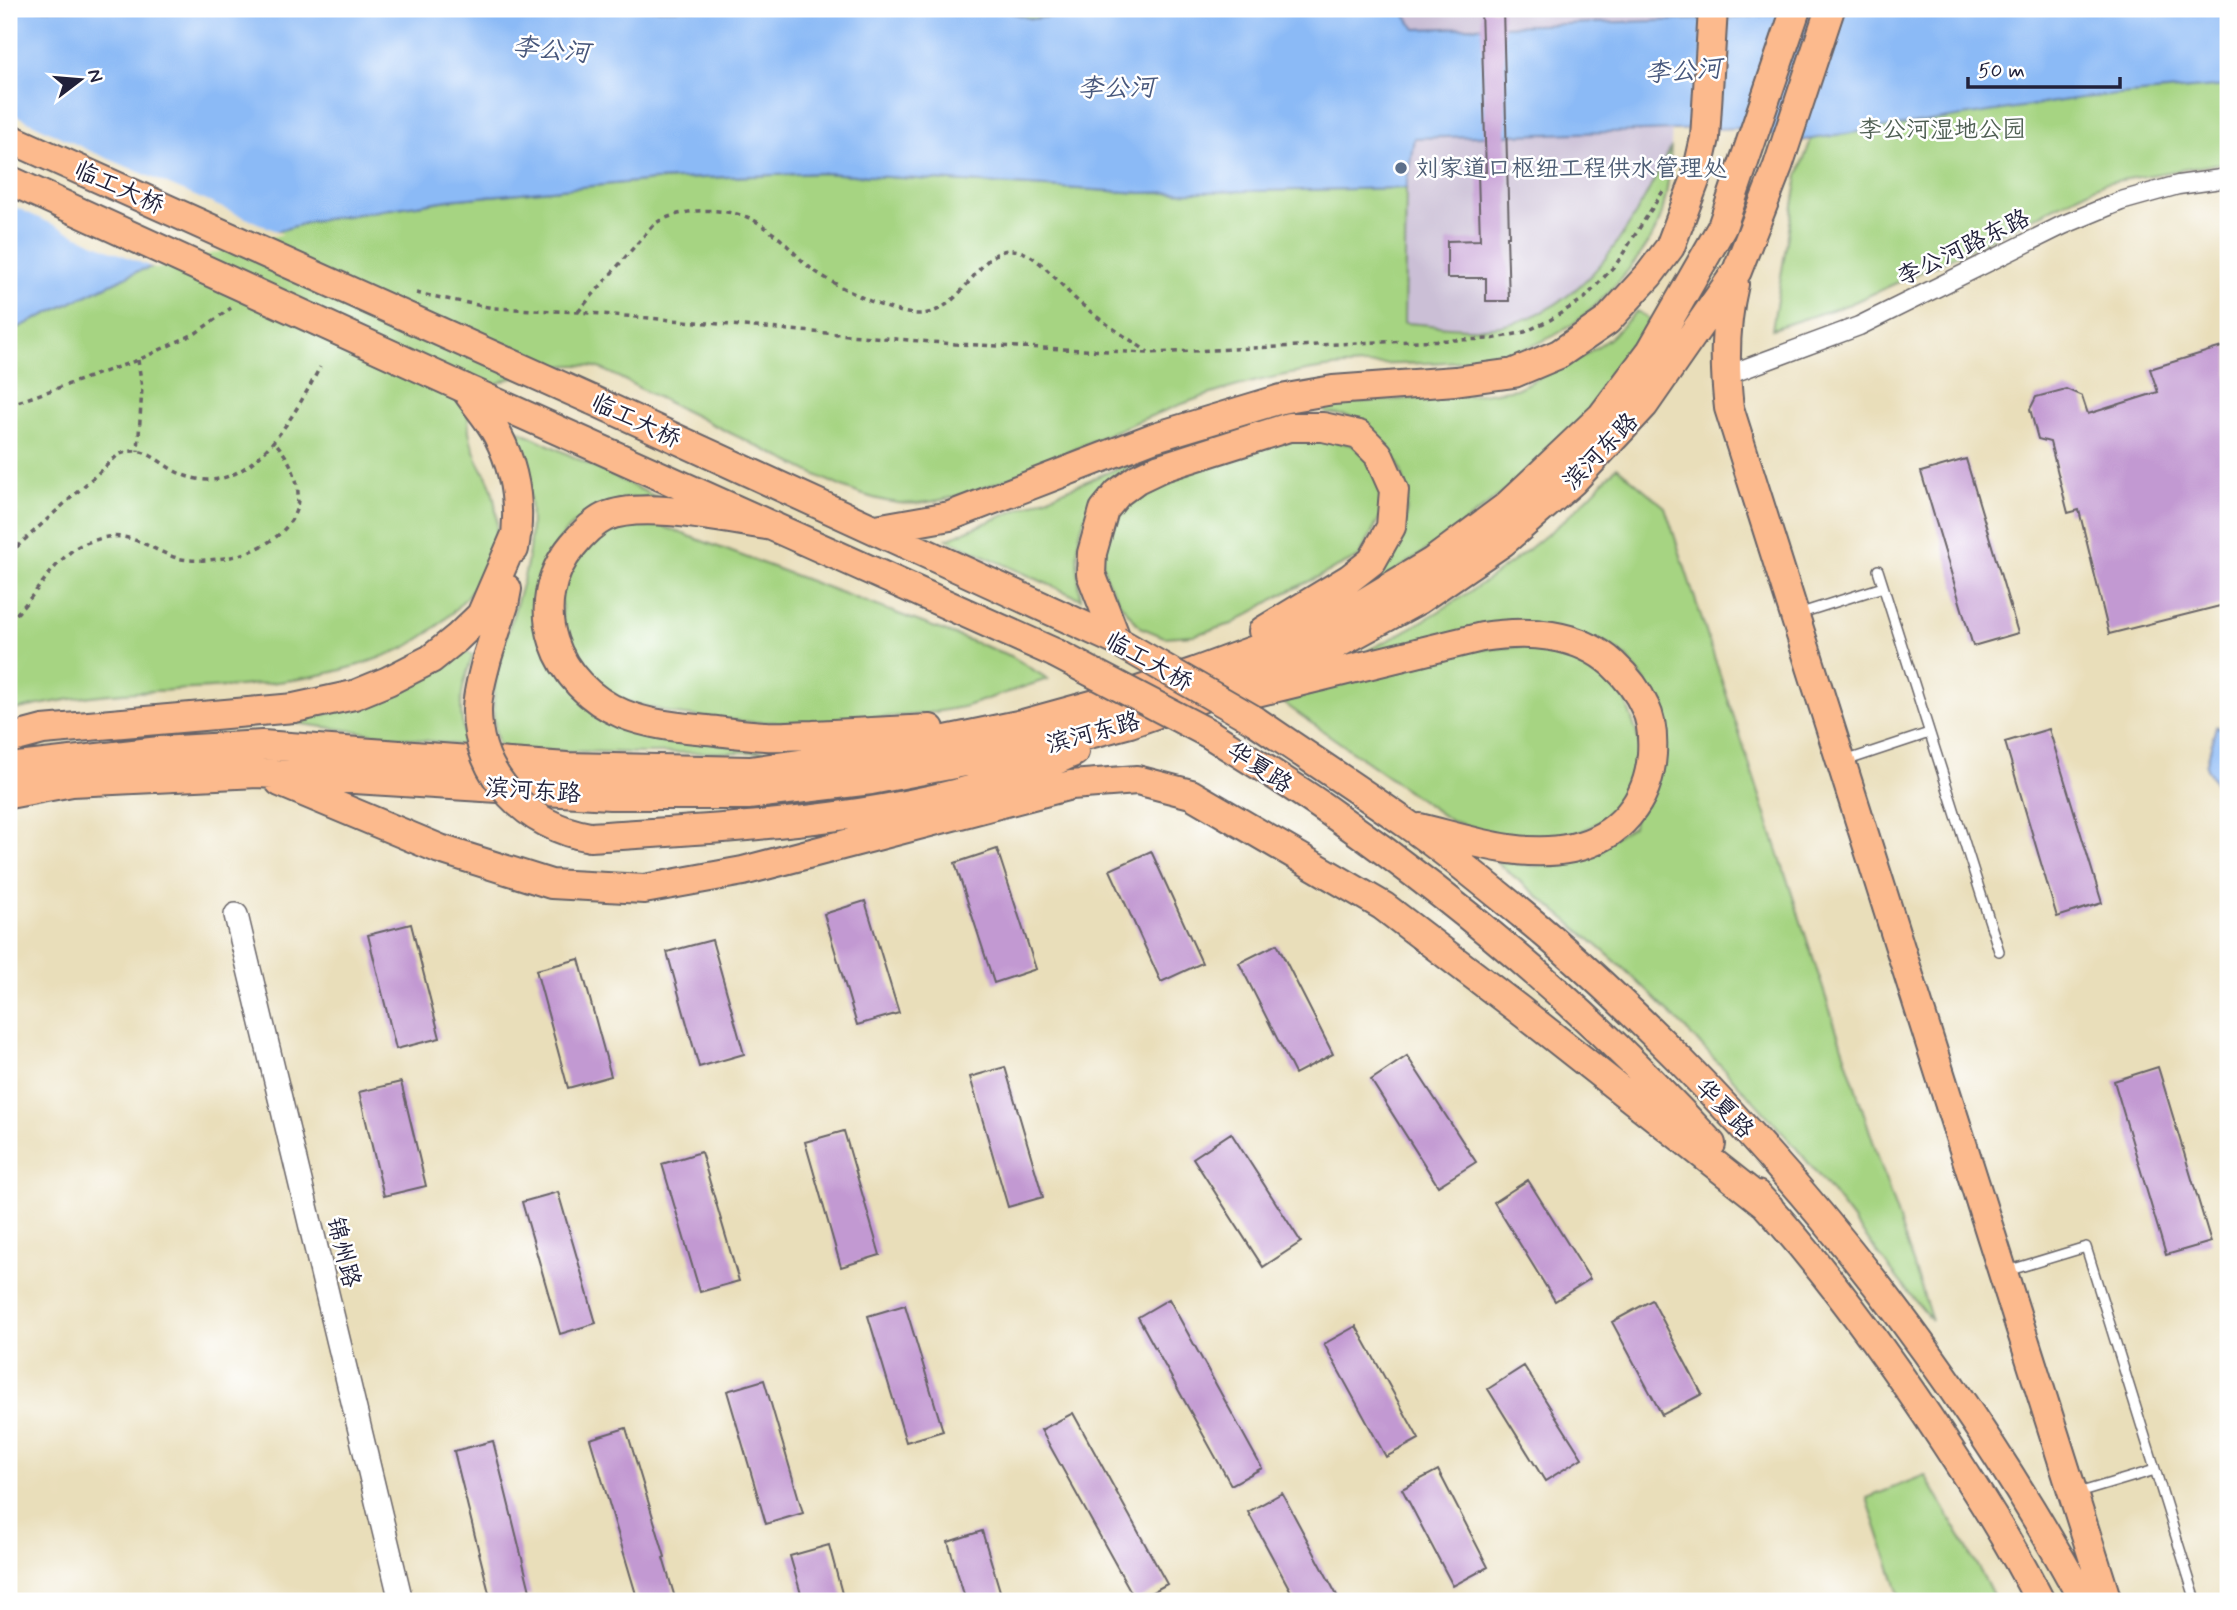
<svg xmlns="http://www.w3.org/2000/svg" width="2237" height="1610" viewBox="0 0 2237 1610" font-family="Mynerve,'LXGW WenKai TC',sans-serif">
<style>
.industrial{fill:#cbbfd6}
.green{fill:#a6d482;stroke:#647b5e;stroke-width:2}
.water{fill:#8bbaf6;stroke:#566e98;stroke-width:2}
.pier{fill:#e9deba}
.building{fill:#c299d2}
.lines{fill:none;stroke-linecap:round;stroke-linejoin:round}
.service-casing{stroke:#686467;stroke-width:12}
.minor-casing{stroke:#686467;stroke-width:21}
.tertiary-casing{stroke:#686467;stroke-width:26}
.primary-casing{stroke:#686467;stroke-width:32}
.path{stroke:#686467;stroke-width:3.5;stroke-dasharray:5 5;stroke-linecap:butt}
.service{stroke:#fff;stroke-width:9}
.minor{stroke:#fff;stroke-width:18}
.tertiary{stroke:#fff;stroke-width:23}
.primary{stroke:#fcba8d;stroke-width:28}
.primary-bridge-casing{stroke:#686467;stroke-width:32;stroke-linecap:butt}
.primary-bridge{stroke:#fcba8d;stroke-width:28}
.service-dot{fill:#5c6f8a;stroke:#fff;stroke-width:2.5}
.labels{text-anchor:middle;stroke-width:5;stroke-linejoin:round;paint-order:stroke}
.park-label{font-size:24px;fill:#506054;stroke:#fff}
.service-label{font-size:24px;fill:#4e5e75;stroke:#fff;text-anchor:start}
.street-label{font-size:24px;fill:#22223b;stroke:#fff}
.water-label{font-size:26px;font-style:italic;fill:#47577c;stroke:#fff}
</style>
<rect width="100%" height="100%" fill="#fff"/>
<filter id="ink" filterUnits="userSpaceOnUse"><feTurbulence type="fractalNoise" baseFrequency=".0143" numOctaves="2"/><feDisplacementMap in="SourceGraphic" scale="14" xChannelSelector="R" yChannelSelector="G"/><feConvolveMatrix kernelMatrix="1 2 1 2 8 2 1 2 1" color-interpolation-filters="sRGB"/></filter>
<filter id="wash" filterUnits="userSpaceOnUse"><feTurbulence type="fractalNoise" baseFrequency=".00686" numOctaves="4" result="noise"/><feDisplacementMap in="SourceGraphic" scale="28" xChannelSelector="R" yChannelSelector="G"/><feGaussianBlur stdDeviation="1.57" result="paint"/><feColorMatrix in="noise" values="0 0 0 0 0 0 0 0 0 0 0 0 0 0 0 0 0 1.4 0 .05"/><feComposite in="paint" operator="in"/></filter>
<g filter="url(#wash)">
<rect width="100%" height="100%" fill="#e9deba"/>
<path class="industrial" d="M1135 9H1676L1671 147 1641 207 1609 254 1583 284 1550 309 1524 321 1483 328 1404 323Z"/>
<path class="green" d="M999 9H1112L1032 19Z
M1858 9H2228V162L2104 183 1934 266 1850 304 1772 329 1798 176Z
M1671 147C1669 171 1668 195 1660 219 1649 253 1597 309 1567 328 1497 374 1411 359 1333 367 1296 372 1257 380 1221 391 1178 404 1135 422 1095 440 1042 463 955 509 898 503 857 498 819 476 782 458 738 437 695 416 651 394 636 387 610 371 595 367 575 362 542 368 523 374 475 389 456 405 476 456 481 469 491 480 493 494 496 506 498 524 496 535 488 583 448 623 408 646 399 651 388 654 379 658 290 692 194 686 101 695 70 698 39 705 9 711V332L138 271 313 221 449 200 655 180 823 173 1142 193 1406 188 1404 323C1430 324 1458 330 1484 328 1585 320 1631 227 1671 147Z
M1637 311 1650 320C1644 332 1638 346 1630 358 1562 455 1453 538 1352 598 1369 581 1392 564 1400 541 1415 500 1405 456 1370 430 1365 425 1359 419 1352 417 1344 415 1334 414 1326 413L1323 404 1474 395 1516 389 1582 357 1610 338Z
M514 428 656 497 623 499 581 518 566 531 552 552 553 667 709 742 766 752 642 753 500 749C480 691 510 633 524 577 537 526 531 477 514 428Z
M1319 438 1353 445 1366 457 1384 493 1383 512 1359 557 1283 594 1232 624 1194 635 1164 637 1140 627 1120 603 1106 578 1102 559 1115 516 1133 496 1158 479 1273 442Z
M1140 459C1083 501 1070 528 1081 599L947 539Z
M1617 467 1665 507 1932 1321C1883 1264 1841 1200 1791 1142 1738 1083 1683 1024 1625 970 1583 932 1539 897 1495 861L1535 866 1570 861 1633 827 1646 683 1628 658 1602 641 1371 657 1369 650C1435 617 1499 575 1555 528 1577 510 1597 488 1617 467Z
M632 521 654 523 1011 656 1048 679 963 707 923 714 835 722H751L675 714 618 699 579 669 563 631 561 595 575 557 607 528Z
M1525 644 1552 650 1588 662 1613 680 1626 702 1637 734 1640 757 1633 780 1622 801 1608 818 1580 832 1554 838 1515 839 1451 821 1282 702C1338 688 1393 666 1449 654 1474 649 1500 647 1525 644Z
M463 651 473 655C460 690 457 710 467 746L287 722C357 708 407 698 463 651Z
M1925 1475 1987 1583 1996 1601H1901L1867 1498Z"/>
<path class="water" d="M9 9H999L1032 19 1112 9H1400L1416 29 1739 18 1815 9H2228V86L2081 98 1799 141 1742 128 1414 138 1406 188 1142 193 823 173 655 180 449 200 313 221 138 271 9 332Z
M2216 726 2228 732V811L2206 766Z"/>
<path class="pier" d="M9 112 88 150 283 234 156 269 91 242 9 204Z"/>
<g id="blocks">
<path class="building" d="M1481 9H1503L1509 236H1507L1509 301H1486V278H1447V241L1480 240 1478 173 1486 172Z
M2228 345V604L2109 634 2079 510 2068 513 2050 442 2038 439 2030 409 2036 397 2066 389 2082 396 2088 414 2158 392 2150 369Z
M1966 459 2018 633 1973 646 1921 472Z
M2049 729 2102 903 2057 917 2005 742Z
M997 849 1036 969 994 983 955 863Z
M1151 851 1202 963 1161 982 1110 870Z
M865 901 899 1013 857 1025 824 914Z
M411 924 440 1038 396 1049 368 935Z
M712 940 744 1054 699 1067 667 952Z
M1277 944 1333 1054 1295 1074 1239 963Z
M579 959 611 1076 568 1088 536 970Z
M1407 1056 1476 1162 1438 1186 1371 1080Z
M1005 1067 1043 1197 1008 1207 970 1077Z
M2158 1067 2211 1242 2166 1255 2114 1081Z
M401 1082 426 1186 384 1196 359 1092Z
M844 1131 880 1255 841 1267 805 1142Z
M1231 1133 1301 1242 1263 1267 1193 1158Z
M701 1152 739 1281 700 1292 662 1164Z
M1528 1180 1590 1279 1555 1301 1494 1202Z
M558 1192 596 1323 560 1334 522 1202Z
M1169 1299 1262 1468 1231 1485 1138 1317Z
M1652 1300 1702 1394 1662 1415 1612 1322Z
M905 1305 943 1431 906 1442 868 1316Z
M1356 1326 1419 1439 1386 1457 1324 1344Z
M1524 1366 1582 1458 1545 1481 1488 1389Z
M764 1380 803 1513 766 1524 727 1391Z
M1073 1413 1167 1584 1136 1601 1041 1430Z
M626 1428 665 1557 663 1558 676 1601H638L590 1439Z
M493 1441 531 1595 506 1601H491L454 1451Z
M1438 1470 1488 1567 1453 1586 1402 1489Z
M1282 1493 1340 1601H1296L1248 1512Z
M982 1531 1003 1601H966L948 1542Z
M829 1545 844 1601H803L790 1556Z"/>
</g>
</g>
<g filter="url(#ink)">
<use href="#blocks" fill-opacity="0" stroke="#686467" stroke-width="2"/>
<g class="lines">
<g class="service-casing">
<path id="service" d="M1878 570 1999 951
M1798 614 1883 587
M1845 761 1929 733
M2007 1271 2086 1247 2196 1601
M2078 1493 2155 1470"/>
</g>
<g class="minor-casing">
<path id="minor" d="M1725 376 1859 326 2063 225 2121 201 2178 185 2228 178"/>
</g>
<g class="tertiary-casing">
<path id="tertiary" d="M236 915 401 1601"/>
</g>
<g class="primary-casing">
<path id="primary" d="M1734 284C1724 326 1724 365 1729 408L2107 1601
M464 388 1055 653
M466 390C476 405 490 420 498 436 516 471 521 510 514 549
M592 400 1117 641
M773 526C729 520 644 500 605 517 593 523 582 534 573 545 523 605 555 686 623 714 650 725 678 727 707 730 726 732 745 735 765 736 781 737 797 735 813 735 852 733 891 731 930 729
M876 529 950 516 1155 437 1281 399 1333 390 1455 381 1514 373 1559 354 1607 321 1649 275 1670 247 1696 178 1705 138 1713 9
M1117 641 1091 574 1092 553 1104 510 1118 493 1137 479 1160 468 1289 427H1323L1359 435 1378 454 1394 490 1391 527 1372 561 1349 579 1263 631
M487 658 504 605 507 589
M1257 692 1482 637C1526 630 1578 632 1613 664 1626 676 1638 691 1645 707 1652 721 1653 738 1652 754 1649 801 1619 838 1572 848 1521 859 1469 840 1420 828
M1254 720C1305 755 1356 788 1407 824 1447 852 1485 884 1523 915 1578 960 1630 1010 1681 1061 1839 1222 1975 1403 2084 1601
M1208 733C1250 760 1293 785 1333 814 1470 910 1598 1020 1711 1144
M9 739 43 730 294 708 354 695 388 681 431 659 457 638 481 615 517 532
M9 768 160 751 262 745 567 767 750 771 893 751 1023 724 1114 699 1195 672 1274 643 1355 608 1432 562 1506 507 1602 416 1651 351 1722 227 1796 9
M280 782 440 849 551 884 644 889 743 871 1071 785 1137 780 1191 794 1383 906 1517 1008 1769 1207
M9 794 72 782 258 773 610 795H748L871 780 1033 749 1130 723 1261 677 1339 643 1418 600 1503 542 1572 482 1644 405 1737 271 1778 166 1830 9
M590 837C736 827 886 822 1025 773 1042 767 1058 759 1074 752
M1757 1195C1827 1271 1888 1356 1944 1441 1978 1493 2012 1546 2040 1601"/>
</g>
<path class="path" d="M416 293 493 308 578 312 955 344 1150 353 1380 342 1492 339 1525 332 1550 320 1585 298 1617 263 1665 188
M578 312 654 224C681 208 718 207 747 217 756 220 766 228 774 234 788 244 799 260 813 270 838 287 886 312 915 314 964 317 977 247 1013 250 1037 251 1062 288 1079 302 1100 321 1125 336 1148 352
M138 360 142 388 138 451
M9 405 138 360 196 333 231 308
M9 554 118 455C145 442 158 464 181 474 248 504 295 414 320 367
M9 621C32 601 49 568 73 550 80 544 92 541 102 538 132 531 151 550 177 558 192 562 210 560 225 558 255 554 296 533 298 499 299 476 288 457 274 441"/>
<use href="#service" class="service"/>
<use href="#minor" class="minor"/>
<use href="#tertiary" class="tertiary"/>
<use href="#primary" class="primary"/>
<g class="primary-bridge-casing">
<path id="primary-bridge" d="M9 138 592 400
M9 180 464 388
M1117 641 1254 720
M1055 653 1208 733
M487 658C483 675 477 693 477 711 477 776 528 827 590 837"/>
</g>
<use href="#primary-bridge" class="primary-bridge"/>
</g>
</g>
<circle class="service-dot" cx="1401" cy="168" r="7"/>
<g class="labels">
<g class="park-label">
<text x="1942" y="137">李公河湿地公园</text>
</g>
<g class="service-label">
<text x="1415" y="176">刘家道口枢纽工程供水管理处</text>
</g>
<g class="street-label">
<text transform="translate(119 187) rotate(24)" y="8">临工大桥</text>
<text transform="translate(1963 247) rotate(-26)" y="8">李公河路东路</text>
<text transform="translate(636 420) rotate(25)" y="8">临工大桥</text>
<text transform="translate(1600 451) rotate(-46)" y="8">滨河东路</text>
<text transform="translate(1149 661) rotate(29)" y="8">临工大桥</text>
<text transform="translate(1093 732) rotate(-15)" y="8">滨河东路</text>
<text transform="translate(1260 767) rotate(33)" y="8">华夏路</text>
<text transform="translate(533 790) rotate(4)" y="8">滨河东路</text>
<text transform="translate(1725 1108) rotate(46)" y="8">华夏路</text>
<text transform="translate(344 1252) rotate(76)" y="8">锦州路</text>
</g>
<g class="water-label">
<text transform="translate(551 49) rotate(5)" y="9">李公河</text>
<text transform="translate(1683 70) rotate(-4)" y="9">李公河</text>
<text transform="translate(1116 87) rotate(-1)" y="9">李公河</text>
</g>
</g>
<rect width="2237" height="1610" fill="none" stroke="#fff" stroke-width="35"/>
<g transform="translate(80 80) rotate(74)" stroke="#ffffff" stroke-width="5" paint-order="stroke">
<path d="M0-5L12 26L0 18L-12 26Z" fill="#22223b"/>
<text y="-10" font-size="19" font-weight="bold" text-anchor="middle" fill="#22223b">N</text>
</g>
<path d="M1968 77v10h152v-10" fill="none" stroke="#22223b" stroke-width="3.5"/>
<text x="1978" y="77" font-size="21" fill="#22223b" stroke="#ffffff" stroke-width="5" paint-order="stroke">50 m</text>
</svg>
